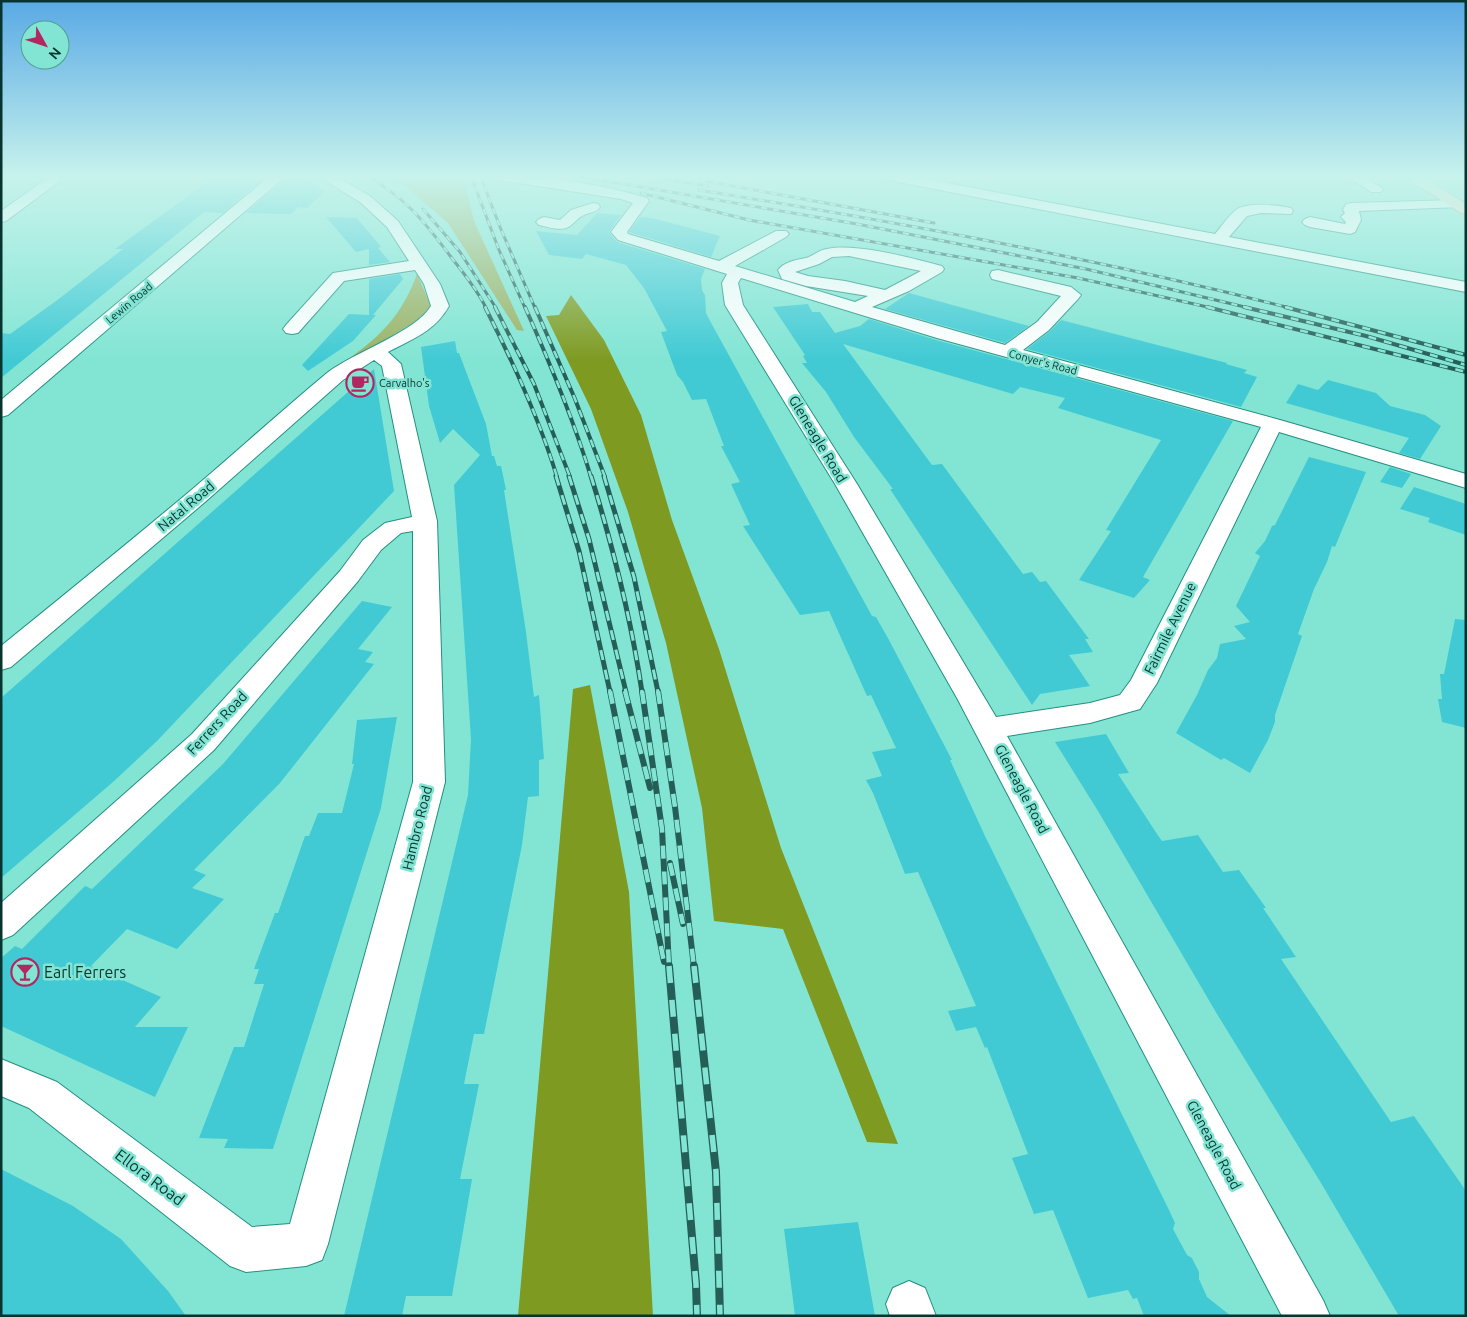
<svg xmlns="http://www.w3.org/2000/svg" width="1467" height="1317" viewBox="0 0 1467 1317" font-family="Ubuntu,sans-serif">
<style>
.green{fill:#9bb163}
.forest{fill:#7f9a21}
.building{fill:#41cad4}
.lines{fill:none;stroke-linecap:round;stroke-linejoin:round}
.minor-casing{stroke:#238f81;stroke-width:2}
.major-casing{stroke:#a79475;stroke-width:2}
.minor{fill:#fff;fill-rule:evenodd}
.major{fill:#fedec3;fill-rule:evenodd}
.rail-far4-casing{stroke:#245e56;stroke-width:3}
.rail-far3-casing{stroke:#245e56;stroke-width:4}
.rail-far2-casing{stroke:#245e56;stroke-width:5}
.rail-far1-casing{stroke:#245e56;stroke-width:6}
.rail-casing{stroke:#245e56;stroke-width:8}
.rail-far4{stroke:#82e5d4;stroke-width:2;stroke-dasharray:6;stroke-linecap:butt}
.rail-far3{stroke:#82e5d4;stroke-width:2.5;stroke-dasharray:8;stroke-linecap:butt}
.rail-far2{stroke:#82e5d4;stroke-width:3;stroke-dasharray:10;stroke-linecap:butt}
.rail-far1{stroke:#82e5d4;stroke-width:4.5;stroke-dasharray:13;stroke-linecap:butt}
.rail{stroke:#82e5d4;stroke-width:5.5;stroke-dasharray:17;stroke-linecap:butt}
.labels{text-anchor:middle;stroke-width:5;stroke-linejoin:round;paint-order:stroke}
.far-street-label{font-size:11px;fill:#07342e;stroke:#82e5d4}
.far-poi-label{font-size:11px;fill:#07342e;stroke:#82e5d4;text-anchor:start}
.street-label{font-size:14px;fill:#07342e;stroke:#82e5d4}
.near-poi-label{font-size:16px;fill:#07342e;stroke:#82e5d4;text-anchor:start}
.near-street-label{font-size:16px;fill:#07342e;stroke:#82e5d4}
</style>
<rect width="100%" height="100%" fill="#82e5d4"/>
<path class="green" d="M387 175 467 176 464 180 474 221 524 331 517 330 448 223 406 187Z
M417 274 433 311 353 359 347 360C381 336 402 315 417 274Z"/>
<path class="forest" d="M571 295 604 340 641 415 672 520 719 649 781 848 898 1144 867 1142 783 929 714 921 702 808 666 643 628 512 591 409 546 316 559 315Z
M590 685 629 892 653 1316H518L573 689Z"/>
<path class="building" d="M217 175 267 176 223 213 204 212 1 378V333L10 334 56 301 123 249H115Z
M286 178 309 181 325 191 307 208 298 207 291 214 246 213Z
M597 213 621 215 609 232 617 242 705 269 701 279 702 290 705 295 706 313 709 319 872 616 876 617 889 640 952 760H950L985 836 1169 1210 1175 1223 1173 1229 1187 1255 1192 1258 1199 1272V1279L1207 1297 1231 1316H1144L1137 1298 1133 1299 1128 1290 1088 1298 1053 1210 1034 1214 1012 1158 1028 1154 987 1047 985 1048 976 1027 956 1031 948 1011 976 1006 918 872 905 874 873 793 866 780 882 776 872 752 896 748 871 695 867 696 829 611 800 615 743 526 750 525 731 484 740 482 721 446H724L706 399 692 400 683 382 677 375 661 332 667 331 644 288 626 265 586 254 582 259 549 255 536 231 577 235Z
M326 217 357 218 381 247 378 248 390 262 369 265V249L356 252Z
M640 217 652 218 720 236 711 257 629 232Z
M400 274 403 279 373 315H376L353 341 308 371 302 365 349 314 369 315V279Z
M909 293 1029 326 1005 343 885 309Z
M808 304 812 312H820L835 333 860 326 869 319 936 340 1233 421 1143 577 1150 580 1134 598 1079 580 1111 531 1106 530 1161 440 1058 408 1065 398 1020 387 1013 394 843 344 932 465 942 464 1023 574 1032 572 1040 582 1046 581 1089 639H1085L1093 652 1069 655 1090 686 1040 694 1032 705 890 489H893L854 437 826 392 802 363H807L803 356 805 355 773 307Z
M1061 320 1227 363 1226 364 1247 370 1244 373 1257 377 1241 407 1027 349 1050 331Z
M455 341 457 353H459L486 424 492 456H494L497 466H501L506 490H504L526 632 534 697 539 695 544 759 539 760V796L528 797 522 845 484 1034H474L464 1084H479L460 1179H472L452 1296H406L402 1316H344L468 795 471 739 454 485 480 455 453 429 440 443 429 406 421 347Z
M374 369 394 491 157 741 113 782 1 878V698Z
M1328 380 1376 393 1390 406 1425 415 1441 426 1420 459 1399 453 1409 438 1286 403 1298 384 1318 390Z
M1309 457 1366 472 1335 547 1332 546 1327 562 1314 589 1298 634 1302 636 1275 715V722L1268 740 1250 773 1224 758 1221 760 1176 733 1197 695 1208 670 1217 658 1220 644 1246 639 1234 626 1250 622 1236 606 1260 556 1255 553 1265 541 1272 526 1275 525Z
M1390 467 1411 474 1402 488 1380 482Z
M1414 487 1466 504V535L1428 522 1430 518 1400 509Z
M362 601 392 607 358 649 373 652 365 662 374 664 280 783 194 870 206 875 192 888 224 899 177 949 127 929 91 966 161 997 135 1027H188L155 1097 1 1026V958L15 946 22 949 85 886 92 889 223 764Z
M1455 619 1466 620V728L1442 722 1438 699H1442L1440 674H1444Z
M397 717 381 808 273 1149 224 1148 228 1139 199 1138 234 1047H244L264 984H254L259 969H254L275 913H278L305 836H309L318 813H342L354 764H352L357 720Z
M1106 734 1129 773 1118 774 1157 834 1162 841 1198 835 1223 872 1239 870 1266 908H1263L1296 957 1281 959 1391 1122 1414 1116 1466 1191V1316H1399L1321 1183 1217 1014 1098 811 1055 742Z
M1 1169 73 1206 121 1239 168 1291 186 1316H1Z
M858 1222 875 1316H795L784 1229Z"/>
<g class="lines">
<g class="minor-casing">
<path id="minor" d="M52 175H68L6 221 1 222V211Z
M271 175H287L8 415 1 417V400Z
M316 175H333L370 196 398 221 440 284 449 306C435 331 413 339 388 352L401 364 437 521 445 782 328 1244 322 1260 306 1266 246 1272 230 1266 29 1108 1 1096V1059L57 1082 252 1227 290 1224 413 782V531L401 533 381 550 358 581 214 750 13 935 1 940V903L192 734 340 571 363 540 385 523 412 517 382 366 374 360 343 380 205 502 11 667 1 670V646C64 595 127 544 189 492 235 453 280 412 327 373 354 352 416 332 431 306L424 284 415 270 344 281 298 333 292 334 286 333 283 329 286 325 333 273 409 261 387 227 360 202Z
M487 175C538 175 599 183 647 198L649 201 627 232 628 234 719 261 776 231H786L789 234 786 237 735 266 855 302 868 296 806 286 782 279 778 270C784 262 796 260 806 258 813 256 819 250 827 249 856 243 912 258 942 266L944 269 942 272 909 291 872 307 1005 345 1037 322 1061 296 992 279 990 275 992 271 998 270 1071 287 1081 295 1078 299 1049 330 1023 350 1280 420 1466 474V488L1279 432 1157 683 1140 709 1090 723 1007 736 1323 1300 1330 1316H1282L957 698 835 484 725 305 722 283 727 274 618 240 611 232 633 203 621 199 494 179ZM849 256 921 271 885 290 845 281 808 276 795 272 819 264 832 257ZM741 278 937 338 1261 427 1131 680 1120 695 1090 703 996 717 857 484 743 305 738 283Z
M876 175H905L1215 234C1221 227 1228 216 1236 210 1246 202 1279 205 1291 208L1293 211 1291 214 1261 213 1247 216 1229 237 1466 282V292L883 179Z
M1345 175H1362L1383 189 1381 192H1371Z
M1455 200 1460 201 1462 204 1460 207 1359 211 1361 220 1355 232 1350 234 1310 227 1305 225 1302 222 1305 219 1310 217 1345 224 1346 222 1341 217 1345 213 1343 210 1346 204 1351 203Z
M593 203 598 204 600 207C596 213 589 212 582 216 578 218 574 223 570 226 562 232 548 227 539 225L536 222 539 219 544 217 560 220 571 210Z
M909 1281 925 1288 936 1316H890L886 1304 893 1288Z"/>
</g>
<g class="major-casing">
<path id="major" d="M1402 175H1419L1466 204V214L1461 213Z"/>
</g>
<use href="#minor" class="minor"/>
<use href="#major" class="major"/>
<g class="rail-far4-casing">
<path id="rail-far4" d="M365 175C405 197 424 221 451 257 464 274 477 289 486 308
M473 175 474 184 499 250 525 308
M480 175 500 227 535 308
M572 175 857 224 1086 269 1249 308
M644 175 708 186
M700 180 934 223
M699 190C897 222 1095 258 1290 308
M641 193 749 220 1078 278 1212 308
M423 209 460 252 496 308"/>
</g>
<g class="rail-far3-casing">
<path id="rail-far3" d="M485 307C513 362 539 418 557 477
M495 307 534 384 570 477
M525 307C550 363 573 418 591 477
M535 307 575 399 605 477
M1207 307 1466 372
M1244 307 1366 336 1466 365
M1285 307 1466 355"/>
</g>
<g class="rail-far2-casing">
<path id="rail-far2" d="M556 476 579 551 610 692
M569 476 589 539 626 692
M591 476C613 547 631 618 642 692
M604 476 634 577 658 692"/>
</g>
<g class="rail-far1-casing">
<path id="rail-far1" d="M610 691 664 962
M625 691 650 788
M642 691 662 829 669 967
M658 691 675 807 694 967
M670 863 683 924"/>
</g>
<g class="rail-casing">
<path id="rail" d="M669 966 696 1284 697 1316
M694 966 716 1172 720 1316"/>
</g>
<use href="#rail-far4" class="rail-far4"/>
<use href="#rail-far3" class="rail-far3"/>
<use href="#rail-far2" class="rail-far2"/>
<use href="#rail-far1" class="rail-far1"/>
<use href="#rail" class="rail"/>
</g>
<linearGradient id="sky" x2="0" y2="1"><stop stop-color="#59a9e5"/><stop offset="0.49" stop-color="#c7f3ec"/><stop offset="1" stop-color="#c7f3ec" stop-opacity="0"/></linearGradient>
<rect width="1467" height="360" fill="url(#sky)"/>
<defs>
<g id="cafe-ring" transform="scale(1.4375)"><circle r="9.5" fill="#82e5d4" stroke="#b3265f" stroke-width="1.5"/><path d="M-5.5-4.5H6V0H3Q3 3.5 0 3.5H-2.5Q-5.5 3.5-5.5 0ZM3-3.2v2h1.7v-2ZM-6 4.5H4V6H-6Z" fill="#b3265f"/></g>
<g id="bar-ring" transform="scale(1.4375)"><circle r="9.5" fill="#82e5d4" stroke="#b3265f" stroke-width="1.5"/><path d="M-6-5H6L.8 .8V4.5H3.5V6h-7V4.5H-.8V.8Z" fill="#b3265f"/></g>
</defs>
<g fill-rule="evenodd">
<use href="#cafe-ring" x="360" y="383"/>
<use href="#bar-ring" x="25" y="972"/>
</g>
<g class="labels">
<g class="far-street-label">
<text transform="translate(129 303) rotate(-40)" y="4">Lewin Road</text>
<text transform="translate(1043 362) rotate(15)" y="4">Conyer's Road</text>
</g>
<g class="far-poi-label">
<text x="379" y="387">Carvalho's</text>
</g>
<g class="street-label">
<text transform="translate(818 439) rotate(59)" y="5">Gleneagle Road</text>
<text transform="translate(186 506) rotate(-40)" y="5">Natal Road</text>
<text transform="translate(1170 628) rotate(-64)" y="5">Fairmile Avenue</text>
<text transform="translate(217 723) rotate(-47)" y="5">Ferrers Road</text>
<text transform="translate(1022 789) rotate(62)" y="5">Gleneagle Road</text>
<text transform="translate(417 828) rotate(-76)" y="5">Hambro Road</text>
<text transform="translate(1214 1145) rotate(62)" y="5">Gleneagle Road</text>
</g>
<g class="near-poi-label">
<text x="44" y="978">Earl Ferrers</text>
</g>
<g class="near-street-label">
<text transform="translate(150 1177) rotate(37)" y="6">Ellora Road</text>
</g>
</g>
<rect width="1467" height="1317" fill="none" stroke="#07342e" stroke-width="5"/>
<g transform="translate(45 45) rotate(130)"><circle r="24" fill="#82e5d4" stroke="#519e92"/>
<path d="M0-4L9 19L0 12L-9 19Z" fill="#b3265f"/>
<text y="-8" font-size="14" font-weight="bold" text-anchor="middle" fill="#07342e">N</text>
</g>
</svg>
